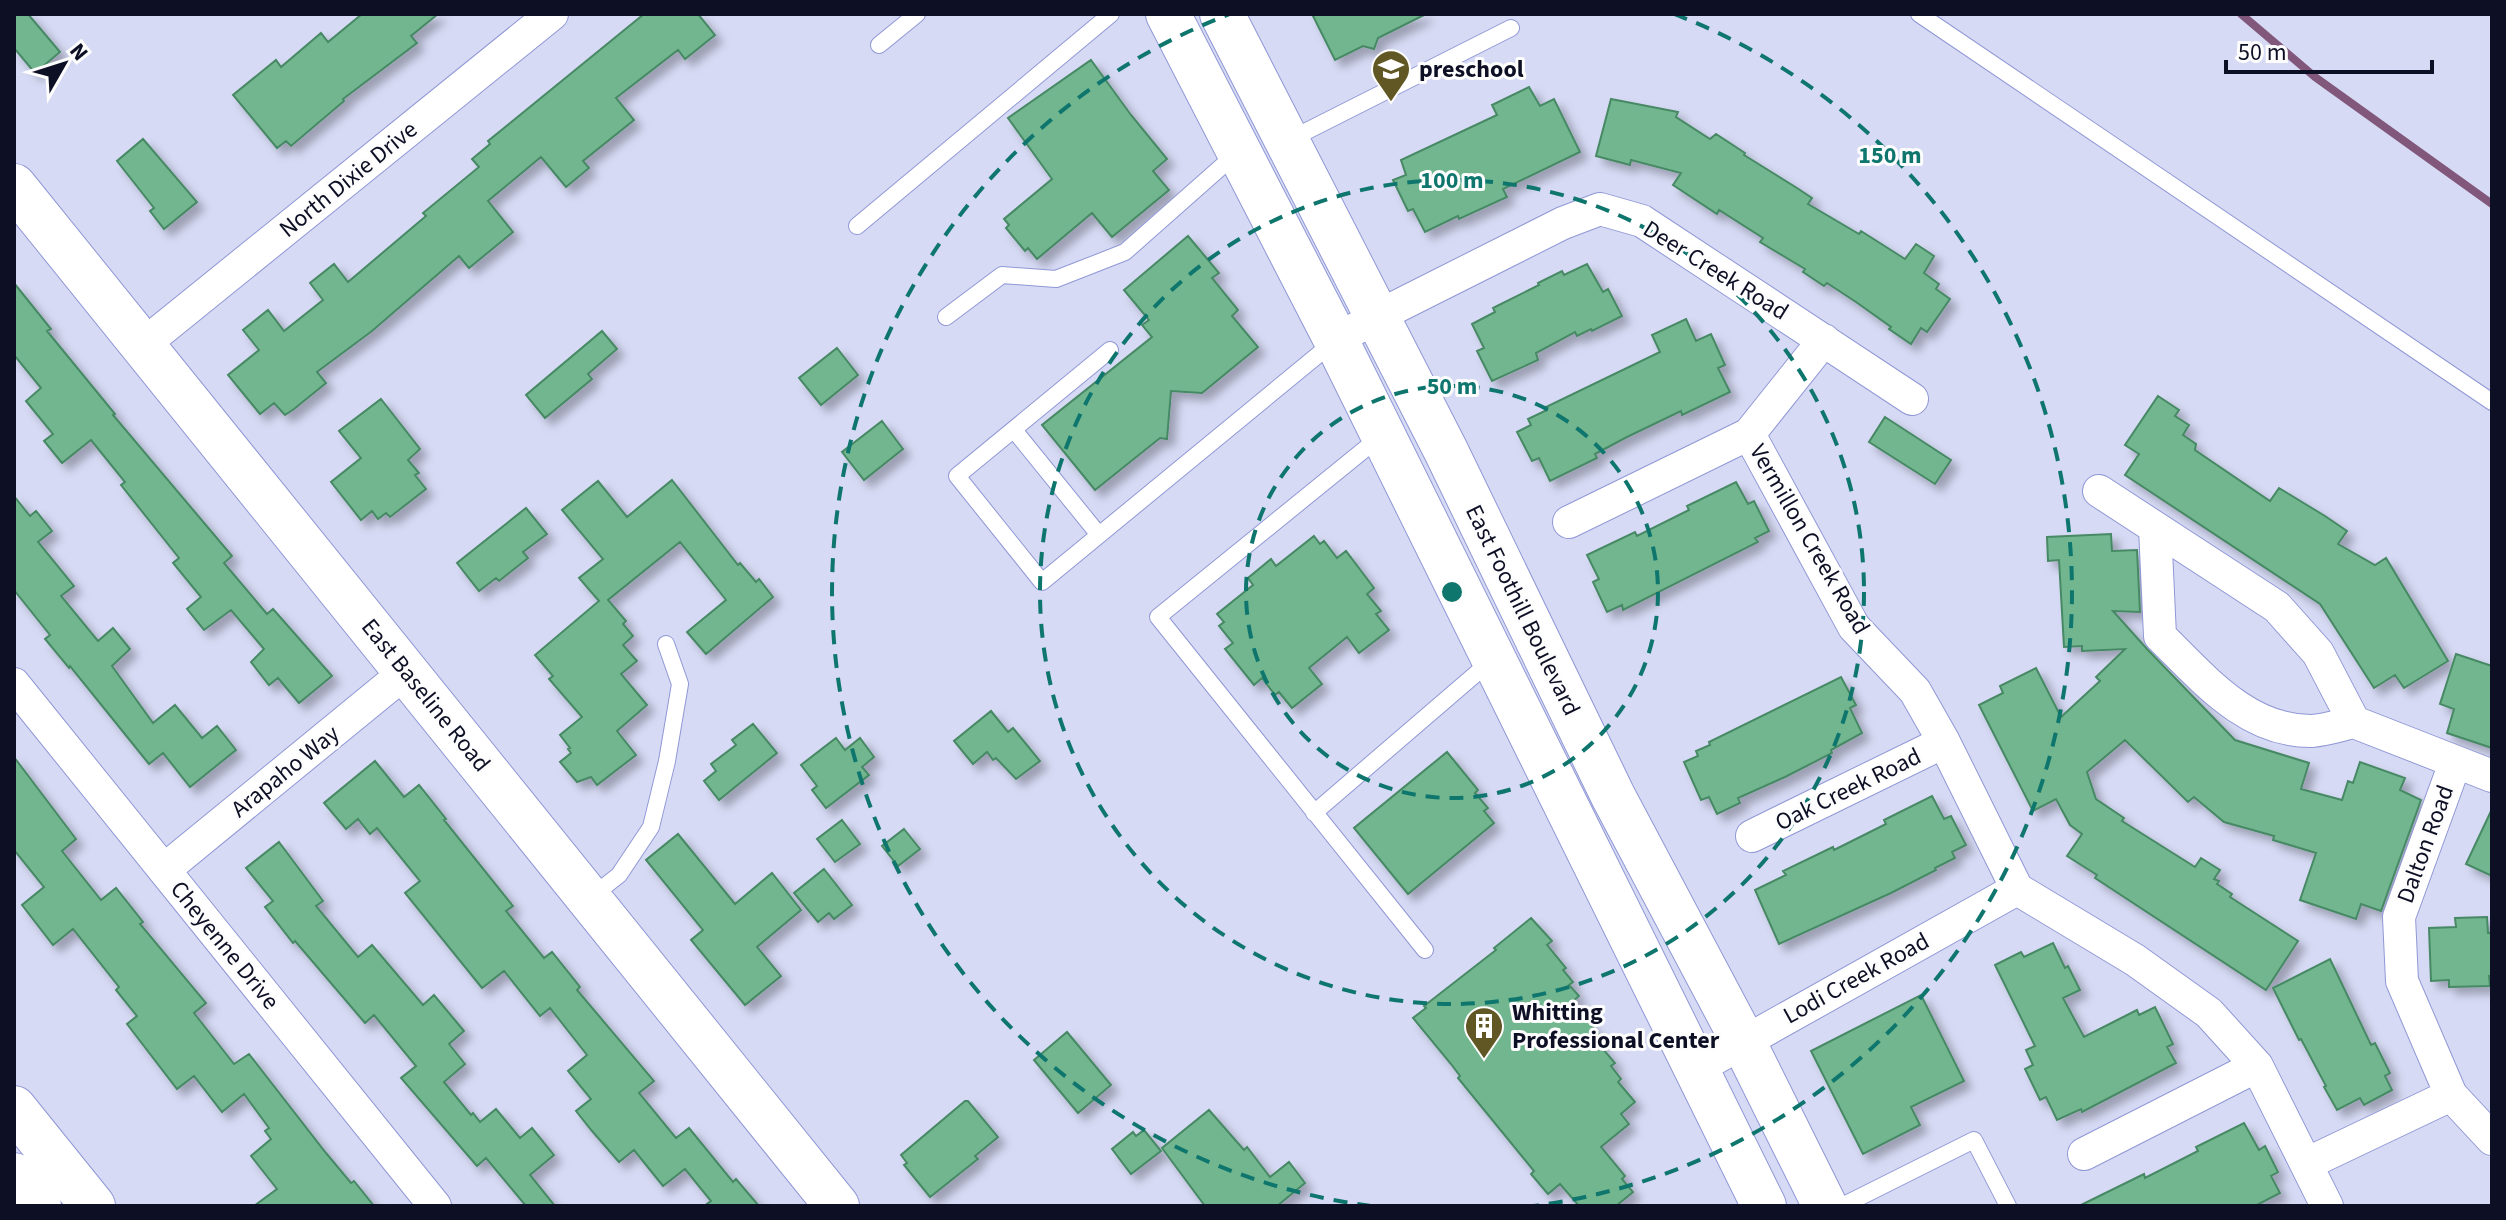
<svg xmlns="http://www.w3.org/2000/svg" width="2506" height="1220" viewBox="0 0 2506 1220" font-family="'Source Sans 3',sans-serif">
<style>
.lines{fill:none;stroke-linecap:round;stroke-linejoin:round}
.stream{stroke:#81577c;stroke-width:8}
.building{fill:#72b68f;stroke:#478965;stroke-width:2;filter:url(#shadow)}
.lane-casing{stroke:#9098d5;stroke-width:18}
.street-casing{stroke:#9098d5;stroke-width:34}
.secondary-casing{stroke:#9098d5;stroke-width:46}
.primary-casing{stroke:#9098d5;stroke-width:46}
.highway-casing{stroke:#9098d5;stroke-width:46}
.lane{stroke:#fff;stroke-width:16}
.street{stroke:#fff;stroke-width:32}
.secondary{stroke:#fff;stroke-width:44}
.primary{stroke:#fff;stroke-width:44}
.highway{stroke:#fff;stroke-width:44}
.ring{fill:none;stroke:#0f766e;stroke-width:4;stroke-dasharray:14 10}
.labels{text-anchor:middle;stroke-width:6;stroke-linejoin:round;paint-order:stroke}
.poi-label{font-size:24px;font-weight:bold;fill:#0d0f25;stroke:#fdfdfd;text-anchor:start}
.street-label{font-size:24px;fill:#0d0f25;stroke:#fdfdfd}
.centre{fill:#0f766e;stroke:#fdfdfd;stroke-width:4}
.ring-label{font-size:24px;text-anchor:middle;font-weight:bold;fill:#0f766e;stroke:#fdfdfd;stroke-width:6;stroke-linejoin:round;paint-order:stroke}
</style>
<defs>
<filter id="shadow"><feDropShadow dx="7" dy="7" stdDeviation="4" flood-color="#0004"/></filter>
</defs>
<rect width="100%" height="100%" fill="#d6daf4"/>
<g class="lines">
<path class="stream" d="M2241 14 2315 77 2492 204"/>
</g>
<path class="building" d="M14 14H28L60 52 35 73 14 48Z
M362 14H438L411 36 417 43 343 99 344 101 291 146 286 141 277 148 233 95 276 60 281 67 321 33 328 42Z
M644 14H698L715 35 685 59 678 50 616 98 634 120 583 161 589 168 566 187 541 157 488 201 513 232 469 268 459 256 372 331 317 372 326 383 294 409 285 415 274 403 260 414 228 375 259 350 243 330 268 310 284 331 323 300 310 283 334 264 348 282 426 216 423 213 479 167 472 159 490 144 488 141Z
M1312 14H1426L1378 38 1374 49 1363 46 1335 60Z
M1091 60 1131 115 1167 159 1153 171 1169 190 1112 237 1092 213 1037 259 1028 248 1025 251 1006 228 1009 225 1004 219 1052 179 1008 118Z
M1529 87 1540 106 1554 99 1580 152 1503 189 1507 197 1459 219 1458 216 1425 232 1413 209 1408 211 1393 180 1406 175 1401 160 1497 115 1492 105Z
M1611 99 1678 112 1676 117 1710 139 1716 134 1745 153 1744 155 1797 188 1812 198 1808 204 1859 234 1861 231 1905 259 1916 244 1934 256 1924 273 1939 284 1936 289 1950 299 1927 332 1921 328 1911 344 1889 329 1891 327 1856 302 1827 283 1824 286 1803 272 1805 269 1760 242 1763 238 1719 210 1717 214 1673 185 1681 173 1631 160 1630 165 1596 156Z
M143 139 197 202 164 229 150 211 154 208 117 161Z
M1188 236 1219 273 1212 278 1238 310 1232 316 1258 347 1202 393 1171 391 1167 439 1160 438 1095 490 1042 425 1152 337 1142 325 1149 320 1124 290Z
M1587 264 1603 292 1608 289 1622 316 1592 331 1591 329 1577 336 1575 332 1536 353 1538 360 1492 381 1477 351 1484 348 1472 324 1495 312 1493 308 1539 285 1538 283 1562 271 1564 275Z
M14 283 51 329 47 331 115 414 113 415 232 556 224 563 267 614 273 609 332 676 299 703 278 678 269 685 251 662 264 649 231 610 204 630 187 609 201 597 173 563 179 558 121 485 125 482 91 440 62 463 44 441 53 434 26 401 41 388 14 355Z
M1686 319 1696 341 1711 334 1725 365 1718 368 1730 392 1682 415 1681 411 1627 437 1595 454 1597 458 1550 481 1539 458 1532 461 1517 432 1531 425 1528 419 1547 410 1546 407 1660 352 1652 335Z
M602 331 617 349 588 374 592 379 545 418 526 395Z
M837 348 858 375 821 405 799 378Z
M2158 396 2179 410 2175 416 2189 425 2183 435 2196 444 2195 450 2270 501 2279 488 2325 516 2347 531 2338 544 2375 565 2386 558 2448 661 2404 688 2395 675 2374 688 2320 604 2125 475 2139 454 2125 445Z
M381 399 420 449 408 460 419 473 415 475 426 489 390 517 386 513 378 519 372 511 361 520 331 482 361 458 339 431Z
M1885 417 1951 460 1935 484 1869 442Z
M882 421 903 449 864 480 842 452Z
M672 480 738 565 740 563 756 582 759 579 773 597 706 654 687 632 726 600 680 542 608 600 626 621 623 624 633 636 623 645 637 661 621 674 647 705 617 731 636 755 597 785 591 777 577 782 560 762 571 753 568 749 570 748 560 735 582 717 549 679 553 676 535 655 599 601 579 578 603 559 562 510 598 481 627 517Z
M1736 482 1748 504 1754 501 1769 531 1755 538 1758 542 1623 610 1622 605 1607 612 1593 582 1599 579 1587 555 1635 532 1637 536 1689 510 1687 506Z
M14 496 30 516 36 511 52 531 38 542 74 586 61 596 98 641 113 628 130 649 112 666 153 723 175 705 202 738 217 726 236 750 190 787 163 753 149 764 70 666 69 668 45 639 50 635 14 590Z
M526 508 547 534 523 552 528 558 499 581 496 578 479 591 457 563Z
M2111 534 2112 551 2137 550 2140 612 2113 611 2147 649 2235 740 2309 763 2301 789 2342 800 2348 781 2353 783 2360 762 2405 778 2400 790 2421 800 2381 911 2361 904 2356 919 2300 900 2316 853 2273 840 2274 836 2224 822 2194 797 2188 802 2125 740 2087 772 2096 799 2124 818 2122 821 2195 867 2201 858 2220 870 2214 879 2219 881 2217 884 2232 894 2230 897 2298 941 2266 990 2095 878 2097 875 2067 856 2082 834 2070 825 2056 799 2033 811 1979 705 2003 693 2000 686 2036 668 2061 717 2100 681 2096 677 2125 649 2082 651V646L2064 647 2059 560 2048 561 2047 537Z
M1314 536 1320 544 1324 541 1337 558 1346 551 1374 588 1367 594 1381 611 1376 614 1389 630 1359 653 1347 637 1309 668 1322 684 1292 708 1279 692 1275 695 1262 678 1254 685 1225 649 1233 643 1219 626 1224 622 1217 614 1253 585 1248 578 1271 559 1276 566Z
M2456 654 2492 666V748L2447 733 2454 709 2440 704Z
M1841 677 1856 705 1850 708 1862 733 1831 750 1832 753 1785 777 1738 798 1740 803 1717 814 1709 797 1701 800 1684 762 1698 756 1696 751 1710 745 1709 742Z
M991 711 1008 732 1013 728 1040 761 1016 779 996 758 993 760 987 752 973 764 954 741Z
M753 724 777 753 719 800 704 781 716 771 711 764 736 745 732 740Z
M836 738 845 750 860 738 874 757 862 767 869 775 826 808 812 790 817 786 801 765Z
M1447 752 1478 790 1475 793 1488 808 1484 811 1494 823 1408 894 1354 828Z
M14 757 76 839 62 851 101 900 116 888 143 922 140 924 206 1003 194 1013 234 1064 249 1054 326 1153 351 1183 354 1181 374 1206H254L277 1189 251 1156 271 1139 265 1131 269 1128 244 1094 222 1112 194 1076 177 1089 127 1024 137 1016 116 990 119 987 73 929 53 945 22 905 44 887 14 850Z
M375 761 404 797 419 785 446 819 444 820 513 906 506 911 544 958 552 952 580 987 577 990 654 1081 639 1093 676 1138 689 1128 733 1182 736 1179 759 1206H704L711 1201 685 1169 663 1186 634 1150 619 1162 592 1131 576 1111 591 1099 568 1071 587 1055 550 1008 540 1016 504 971 482 988 405 893 420 881 377 828 370 834 358 819 346 829 324 803Z
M1932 796 1944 819 1951 816 1966 845 1952 852 1955 858 1935 868 1936 870 1891 893 1779 944 1755 890 1786 875 1783 871 1833 847 1834 850 1886 824 1884 820Z
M2492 809V876L2466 864Z
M842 820 860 844 835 862 817 839Z
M904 829 920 849 898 866 882 846Z
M678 834 735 904 772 873 801 910 757 947 781 976 745 1005 691 940 703 930 646 860Z
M279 842 323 901 316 906 358 957 372 945 423 1005 434 995 464 1031 449 1044 465 1064 444 1082 471 1115 473 1113 480 1122 496 1109 520 1138 532 1128 554 1155 530 1175 555 1206H526L486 1158 477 1166 401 1078 416 1066 374 1015 365 1023 295 941 293 943 265 907 273 901 246 868Z
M824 869 852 905 834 919 829 913 818 922 794 893Z
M2487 917 2488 933H2492V975L2489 976 2490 986 2449 987V980L2431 981 2429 928 2456 927 2455 918Z
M1531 918 1552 941 1547 945 1566 968 1563 970 1573 982 1569 985 1579 996 1572 1002 1601 1037 1596 1041 1615 1063 1611 1066 1621 1079 1618 1082 1635 1102 1621 1114 1629 1124 1601 1147 1625 1176 1622 1179 1633 1192 1616 1206H1579L1560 1184 1548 1194 1531 1174 1534 1171 1458 1078 1460 1076 1451 1064 1413 1018 1426 1008 1424 1006 1496 950 1494 948Z
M2053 943 2065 968 2068 966 2080 990 2063 998 2084 1037 2137 1010 2139 1015 2155 1007 2173 1044 2167 1047 2176 1063 2082 1112 2081 1109 2057 1120 2046 1097 2040 1100 2025 1069 2033 1065 2026 1050 2035 1046 1995 965 2021 952 2024 957Z
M2330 959 2371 1045 2375 1043 2390 1073 2385 1076 2392 1090 2364 1105 2360 1098 2337 1110 2324 1087 2326 1086 2301 1039 2299 1040 2273 988Z
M1921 995 1964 1081 1911 1107 1920 1125 1863 1154 1811 1051Z
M1067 1032 1111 1085 1078 1113 1034 1060Z
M965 1101H968L998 1137 975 1156 978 1159 930 1197 904 1165 907 1163 901 1155Z
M1209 1110 1244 1150 1247 1147 1270 1177 1289 1162 1305 1183 1277 1206H1205L1162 1148Z
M2244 1123 2259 1150 2265 1146 2278 1172 2271 1176 2280 1193 2255 1206H2079L2144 1174 2145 1178 2198 1151 2196 1147Z
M1144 1130 1161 1151 1131 1174 1112 1149 1133 1132 1136 1136Z"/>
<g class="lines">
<g class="lane-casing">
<path id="lane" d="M1919 14 2492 402
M879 45 917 14
M1287 141 1511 28
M857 226 1111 14
M946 317 1002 275 1056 279 1125 252 1238 152
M1110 350 957 476 1042 582 1335 341
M1014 430 1099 535
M1381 436 1158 617 1425 950
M1314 813 1492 660
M591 897 619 875 651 827 667 761 680 684 666 644
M1842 1206 1974 1140 2008 1206"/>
</g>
<g class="street-casing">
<path id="street" d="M1336 340 1376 317 1563 223 1600 209 1642 221 1912 399
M144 344 552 14
M1749 434 1854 627 1915 691 1944 742 2017 889 2135 960 2209 1013 2257 1066 2327 1206
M2099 491 2277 607 2318 653 2354 722 2492 776
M1569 522 1749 434 1824 340
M2155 528 2160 636C2203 678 2247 732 2312 731 2326 730 2341 725 2354 722
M14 684 435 1206
M2455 763 2399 917 2402 981 2451 1095 2492 1139
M1752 836 1944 742
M164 870 407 671
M1696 1069 2017 889
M2084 1154 2257 1066
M2306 1164 2451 1095"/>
</g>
<g class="secondary-casing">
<path id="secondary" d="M14 186 837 1206"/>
</g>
<g class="primary-casing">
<path id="primary" d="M1168 14 1336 340 1764 1206
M1222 14 1446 451 1613 796 1743 1041 1825 1206"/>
</g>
<g class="highway-casing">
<path id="highway" d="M14 1108 93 1206
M14 1175 39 1206"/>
</g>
<use href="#lane" class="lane"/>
<use href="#street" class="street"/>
<use href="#secondary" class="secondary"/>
<use href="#primary" class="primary"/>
<use href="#highway" class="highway"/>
</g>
<g class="ring">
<circle cx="1452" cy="592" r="206"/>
<circle cx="1452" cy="592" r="412"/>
<path d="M1371 1206A619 619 0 0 1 1230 14M1674 14A619 619 0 0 1 1533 1206"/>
</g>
<defs>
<g id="school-pin" transform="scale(2)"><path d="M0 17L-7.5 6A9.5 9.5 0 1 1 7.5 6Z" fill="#615724" stroke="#fdfdfd"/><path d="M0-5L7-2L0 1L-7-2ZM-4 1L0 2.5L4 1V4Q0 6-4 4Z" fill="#fff"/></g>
<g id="building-pin" transform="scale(2)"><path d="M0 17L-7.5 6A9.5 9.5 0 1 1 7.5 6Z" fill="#615724" stroke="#fdfdfd"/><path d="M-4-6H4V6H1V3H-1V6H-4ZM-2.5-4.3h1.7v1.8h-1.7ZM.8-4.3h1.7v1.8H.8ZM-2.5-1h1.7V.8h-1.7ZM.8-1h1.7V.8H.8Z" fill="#fff"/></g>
</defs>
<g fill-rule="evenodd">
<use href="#school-pin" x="1391" y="69"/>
<use href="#building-pin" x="1484" y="1026"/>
</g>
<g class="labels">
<g class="poi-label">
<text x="1419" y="77">preschool</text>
<text x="1512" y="1020">Whitting<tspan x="1512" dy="28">Professional Center</tspan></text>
</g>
<g class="street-label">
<text transform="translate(348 179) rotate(-39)" y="8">North Dixie Drive</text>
<text transform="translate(1716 270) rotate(32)" y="8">Deer Creek Road</text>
<text transform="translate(1810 539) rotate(60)" y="8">Vermillon Creek Road</text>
<text transform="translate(1523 610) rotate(64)" y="8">East Foothill Boulevard</text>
<text transform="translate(426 695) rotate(51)" y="8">East Baseline Road</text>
<text transform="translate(285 771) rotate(-39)" y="8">Arapaho Way</text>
<text transform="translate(1848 789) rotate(-26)" y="8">Oak Creek Road</text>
<text transform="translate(2425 844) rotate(-70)" y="8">Dalton Road</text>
<text transform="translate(225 945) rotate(51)" y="8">Cheyenne Drive</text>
<text transform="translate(1856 978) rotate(-29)" y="8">Lodi Creek Road</text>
</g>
</g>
<circle cx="1452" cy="592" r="12" class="centre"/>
<g class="ring-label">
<text x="1890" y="163">150 m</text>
<text x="1452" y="188">100 m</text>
<text x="1452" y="394">50 m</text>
</g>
<rect width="2506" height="1220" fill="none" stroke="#0d0f25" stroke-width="32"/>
<g transform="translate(64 64) rotate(51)" stroke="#fdfdfd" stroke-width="6" paint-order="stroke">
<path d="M0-6L14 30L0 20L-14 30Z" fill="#0d0f25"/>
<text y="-12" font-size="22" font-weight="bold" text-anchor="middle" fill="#0d0f25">N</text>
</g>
<path d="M2226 60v12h206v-12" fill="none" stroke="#0d0f25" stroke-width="4"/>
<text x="2238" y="60" font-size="24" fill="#0d0f25" stroke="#fdfdfd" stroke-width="6" paint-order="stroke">50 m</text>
</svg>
